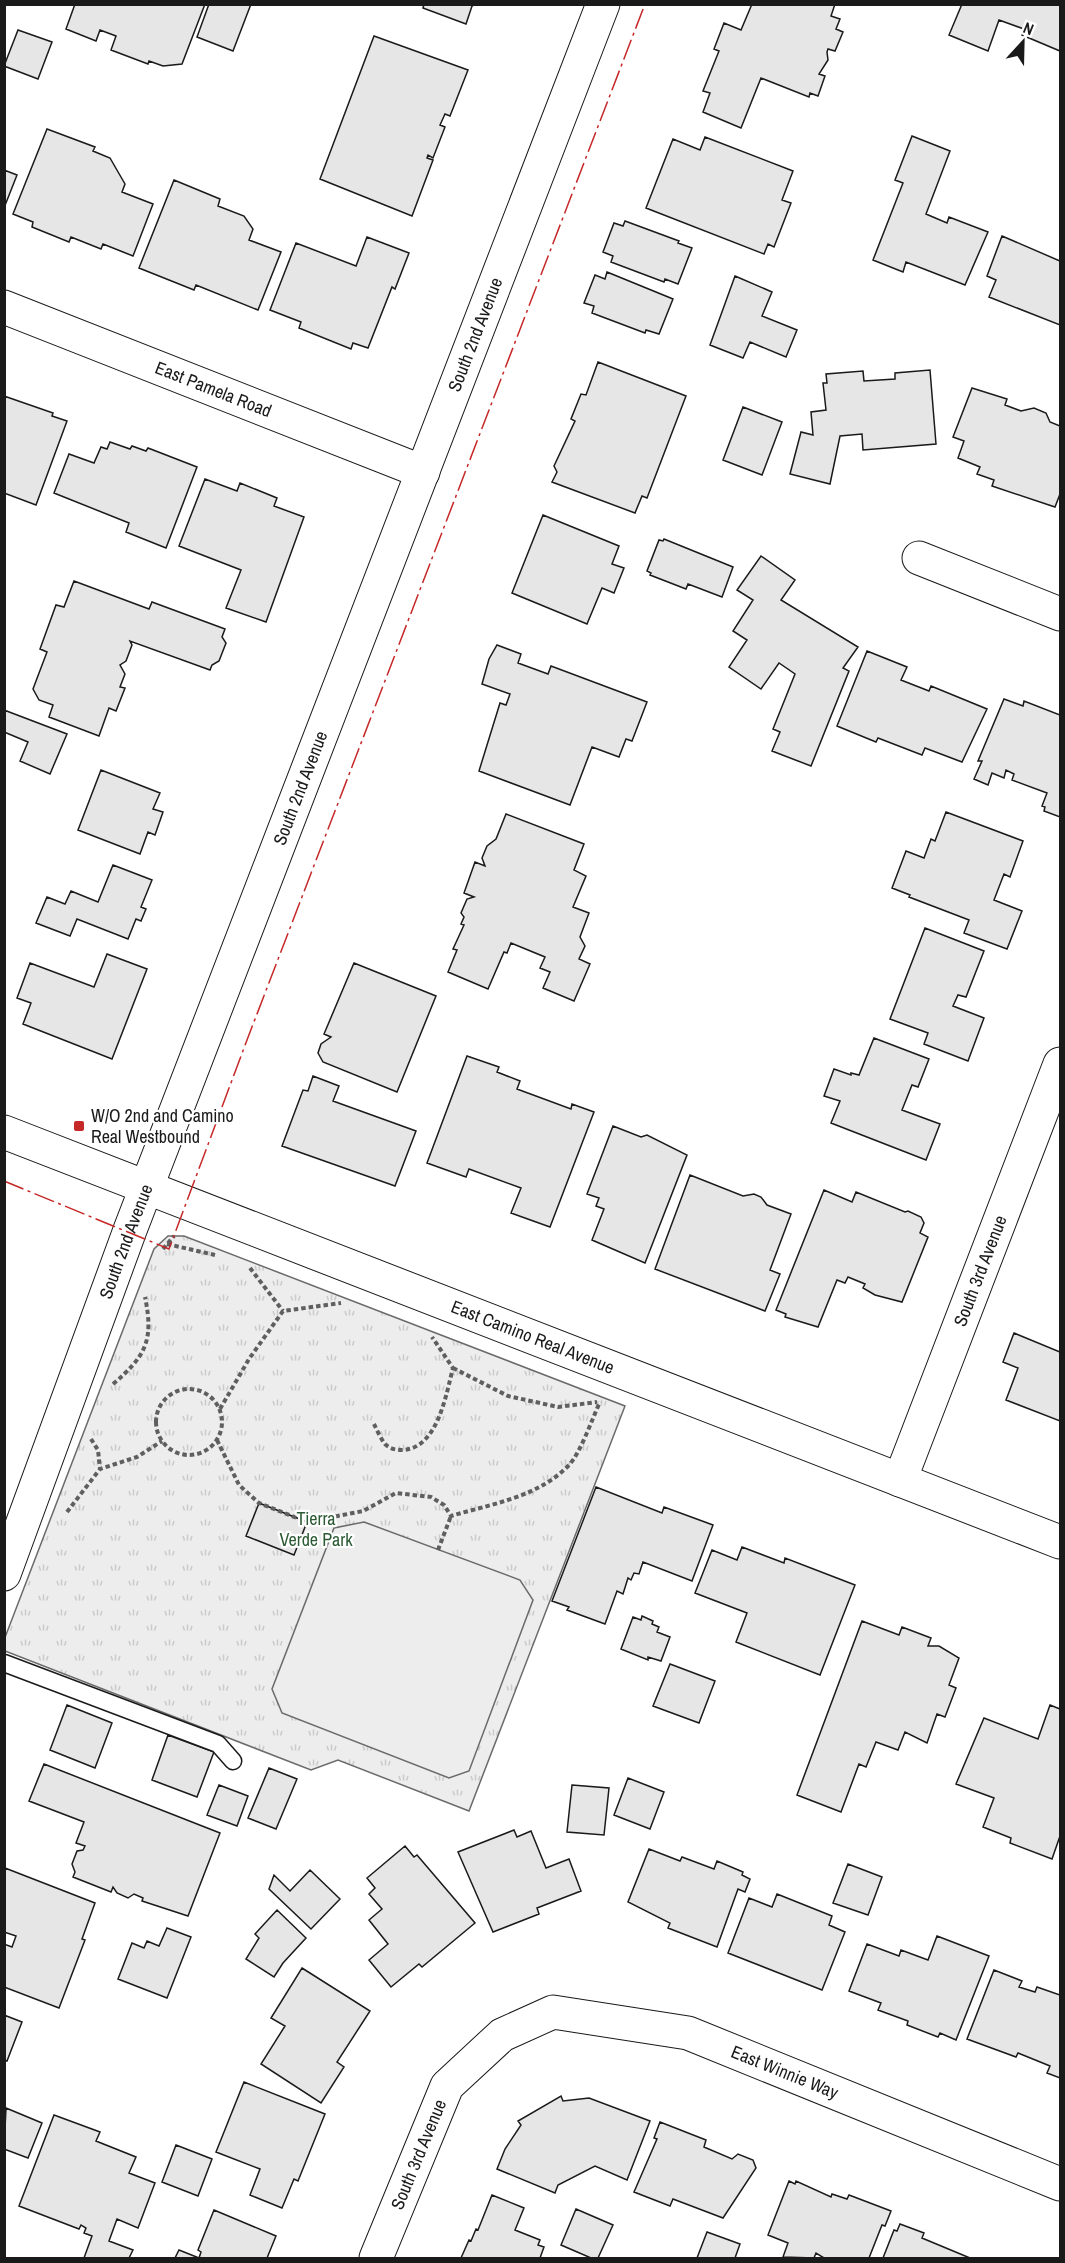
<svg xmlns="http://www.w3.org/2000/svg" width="1065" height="2263" viewBox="0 0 1065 2263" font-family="'Archivo Narrow',sans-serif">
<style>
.park{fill:url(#park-tufts);stroke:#6a6a6a;stroke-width:1.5}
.built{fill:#ededed;stroke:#6a6a6a;stroke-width:1.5}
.building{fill:#e6e6e6;stroke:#1a1a1a;stroke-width:1.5}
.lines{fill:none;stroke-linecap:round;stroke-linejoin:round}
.lane-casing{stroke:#1a1a1a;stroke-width:19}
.street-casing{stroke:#1a1a1a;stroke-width:35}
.secondary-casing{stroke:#1a1a1a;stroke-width:35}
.path{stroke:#5f5f5f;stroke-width:4;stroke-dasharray:4.5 3;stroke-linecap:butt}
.lane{stroke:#fff;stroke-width:16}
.street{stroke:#fff;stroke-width:33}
.secondary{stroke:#fff;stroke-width:33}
.power{stroke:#c62828;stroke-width:1.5;stroke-dasharray:21 4.5 3 4.5;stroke-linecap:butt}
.poi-dot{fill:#c62828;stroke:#fff;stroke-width:2}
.labels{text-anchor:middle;stroke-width:4.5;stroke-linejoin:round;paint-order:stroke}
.street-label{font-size:18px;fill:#1a1a1a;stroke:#fff}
.poi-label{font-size:18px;fill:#1a1a1a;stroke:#fff;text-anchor:start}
.park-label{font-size:18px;fill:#2b5a34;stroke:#fff}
</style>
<defs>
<pattern id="park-tufts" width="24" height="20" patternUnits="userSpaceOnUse" patternTransform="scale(1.5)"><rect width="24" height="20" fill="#ededed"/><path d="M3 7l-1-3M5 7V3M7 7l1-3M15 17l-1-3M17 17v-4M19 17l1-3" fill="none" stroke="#cbcbcb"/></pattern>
</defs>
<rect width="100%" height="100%" fill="#fff"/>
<path class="park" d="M168 1236H184L625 1406 469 1811 338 1760 311 1770 5 1651 4 1640 154 1249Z"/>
<path class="built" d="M364 1522 520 1580 533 1600 469 1771 449 1778 282 1713 272 1689 334 1528Z"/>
<path class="building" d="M75 4H205L182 64 163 66 149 61 148 64 111 50 116 36 100 30 96 41 66 29Z
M209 4H251L233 51 197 37Z
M424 4H476L472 6 466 24 423 8Z
M752 4H835L831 16 840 19 836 29 843 32 835 51 828 49 827 52 828 60 819 74 825 76 818 96 810 93 809 97 761 78 741 128 703 112 710 93 703 91 719 51 714 49 724 23 741 30Z
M962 4H1060V51L1022 35 1024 29 999 20 988 51 949 35Z
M18 30 52 42 38 79 4 66Z
M374 36 468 70 450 116 445 114 440 125 445 127 433 158 428 155 427 158 433 160 412 216 320 179Z
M47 129 95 147 93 151 110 158 125 184 122 192 153 204 133 256 103 244 101 249 71 237 69 242 32 227 33 222 13 214Z
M912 136 950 151 926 214 947 223 949 217 988 232 965 285 906 262 903 272 873 260 903 183 895 180Z
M705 137 793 171 782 200 791 203 774 247 768 244 764 254 646 208 673 139 700 150Z
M4 170 17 175 4 208Z
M174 180 220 199 218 206 244 216 253 229 249 240 281 252 258 310 196 285 194 290 139 268Z
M625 221 679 241 678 243 692 248 678 284 665 279 664 282 611 262 613 256 603 252 614 223 623 226Z
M1002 236 1060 261V325L989 297 996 280 987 276Z
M367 237 409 253 395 289 392 287 368 348 353 343 351 349 299 328 301 322 270 310 296 243 356 266Z
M607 272 673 299 659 334 646 330 645 333 592 313 594 306 584 303 595 275 605 279Z
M735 276 772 292 762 316 797 330 786 357 750 342 743 358 710 345Z
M598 362 686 396 647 498 642 496 635 513 552 482 557 472 554 466 575 421 571 419 581 394 586 395Z
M930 370 936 444 863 450 862 434 840 436 830 484 790 474 801 432 813 435 811 412 826 410 823 383H827L826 374 863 371 864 381 895 379V373Z
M972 388 1007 399 1005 405 1021 411 1034 408 1046 413 1050 422 1060 426V494L1055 507 992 486 994 480 977 474 980 467 958 458 964 441 953 437Z
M4 396 53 413 52 416 67 421 36 505 4 493Z
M743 407 782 422 762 475 723 460Z
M110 442 130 449 132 446 146 451 148 448 197 467 166 548 126 532 129 523 54 493 69 454 94 463 101 447 107 449Z
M205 479 237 491 240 483 277 498 274 506 304 517 266 622 226 608 241 570 179 546Z
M543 515 619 546 612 564 624 568 614 593 602 588 587 624 512 593Z
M664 539 733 567 722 597 688 584 686 589 650 575 651 573 647 571 659 540 663 541Z
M761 556 795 580 781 600 858 647 843 668 849 671 811 766 772 751 780 732 773 729 795 674 779 663 761 689 729 667 747 640 733 631 753 600 737 590Z
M74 581 149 609 152 602 225 629 222 637 226 643 219 661 212 665 210 670 130 641 132 645 126 661 120 665 125 674 120 687 125 688 116 711 109 708 99 736 49 717 53 705 39 700 33 689 47 652 40 649 56 605 64 607Z
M497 645 521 654 518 663 548 674 551 666 647 702 632 741 626 739 619 757 592 747 570 805 479 771 500 703 506 705 510 694 482 684 489 659Z
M867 651 907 667 901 680 929 691 931 686 987 709 962 762 925 748 922 755 878 738 876 742 837 726Z
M1004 699 1023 706 1024 701 1060 715V817L1044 811 1045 807 1042 806 1047 793 1012 780 1014 774 1006 770 1004 778 992 773 988 785 974 779 982 761H978Z
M4 710 67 734 50 774 20 761 28 742 4 732Z
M101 770 160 793 153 809 163 812 155 835 148 832 140 854 78 830Z
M946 812 1023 841 1010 877 1004 874 994 900 1022 911 1007 949 964 933 969 920 909 897 910 895 892 888 906 851 924 858 931 839 935 841Z
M506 814 584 844 574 870 586 876 573 907 589 913 580 937 585 946 579 959 590 964 574 1001 543 988 550 972 540 968 545 957 511 943 507 953 504 952 488 989 448 972 457 950 453 949 464 925 461 924 464 917 461 913 467 899 474 897 464 893 475 862 485 866 482 858 487 846 496 839Z
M113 865 152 880 141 907 146 909 141 921 136 919 128 939 77 919 70 936 36 923 47 897 65 904 71 891 98 902Z
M925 928 984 951 966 997 958 995 953 1006 984 1018 968 1061 924 1044 928 1033 890 1019Z
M107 954 147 969 112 1059 23 1024 31 1003 17 998 30 963 94 987Z
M354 963 436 996 397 1092 323 1062 318 1053 321 1044 331 1037 324 1034Z
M874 1038 929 1059 918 1087 912 1085 902 1110 940 1124 926 1160 831 1123 840 1101 824 1096 834 1069 851 1075V1073L859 1075Z
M467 1056 499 1067 497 1072 520 1081 517 1089 571 1109 572 1104 594 1112 550 1227 511 1213 521 1188 469 1169 466 1177 427 1163Z
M313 1076 339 1086 333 1101 416 1131 395 1186 282 1146 303 1090 308 1091Z
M613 1126 641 1137 647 1135 687 1155 645 1263 592 1240 604 1209 596 1206 599 1198 587 1194Z
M690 1175 743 1196 754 1194 761 1197 767 1205 791 1214 770 1270 780 1274 765 1311 655 1269Z
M824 1190 852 1202 856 1192 905 1212 908 1211 921 1217 924 1223 920 1233 928 1237 902 1302 875 1295 863 1288 865 1284 848 1277 845 1283 837 1280 818 1327 785 1317 786 1314 776 1310Z
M1014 1333 1060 1352V1421L1006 1400 1018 1368 1003 1362Z
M596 1487 662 1513 664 1507 713 1525 692 1581 643 1562 639 1574 634 1573 631 1580 628 1578 623 1594 617 1591 605 1624 567 1610 569 1607 552 1601Z
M259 1503 307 1522 294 1555 246 1536Z
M742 1547 784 1563 785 1558 855 1585 820 1675 736 1642 747 1613 695 1593 712 1550 737 1560Z
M642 1616 653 1621 652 1624 659 1627 657 1632 670 1637 661 1661 648 1657V1660L621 1649 633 1617 641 1620Z
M862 1621 899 1635 902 1627 931 1638 928 1646H939L959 1658 949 1685 956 1688 945 1717 937 1714 927 1743 905 1732 898 1750 876 1742 866 1767 859 1764 841 1812 797 1795Z
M670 1664 715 1681 699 1723 653 1706Z
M67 1705 112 1723 95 1768 50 1750Z
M1050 1705 1060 1709V1836L1052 1859 1010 1843 1011 1838 983 1827 994 1798 956 1784 984 1718 1038 1739Z
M168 1735 214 1752 197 1797 152 1780Z
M44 1764 220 1833 188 1916 142 1901 143 1898 134 1894 128 1898 117 1893 113 1887 111 1892 73 1877 75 1872 72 1864 77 1851 83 1850 85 1846 76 1843 84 1822 29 1801Z
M269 1768 297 1779 276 1829 248 1818Z
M628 1778 664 1792 650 1829 614 1815Z
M219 1785 248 1796 237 1826 207 1815Z
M572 1785 609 1788 604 1835 567 1832Z
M514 1830 517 1837 531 1831 546 1868 569 1859 581 1891 537 1908 539 1914 493 1932 458 1852Z
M405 1846 414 1857 417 1855 475 1923 422 1967 419 1964 391 1987 369 1960 388 1944 369 1920 382 1909 369 1894 375 1888 367 1878Z
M649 1849 680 1861 682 1857 714 1869 717 1861 743 1872 742 1875 750 1879 745 1892 738 1889 717 1947 668 1928 670 1923 628 1902Z
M848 1864 882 1877 868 1915 833 1903Z
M5 1868 95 1903 82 1939 85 1940 59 2008 4 1987V1944L12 1947 16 1936 4 1932Z
M310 1870 340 1899 311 1929 269 1889 274 1875 290 1891Z
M777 1894 832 1916 829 1925 845 1932 822 1990 728 1953 749 1898 772 1907Z
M277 1910 306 1938 283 1963 274 1977 246 1959 259 1938 255 1934Z
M167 1928 191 1937 167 1998 118 1979 132 1943 144 1948 147 1941 159 1946Z
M937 1936 989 1956 956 2040 940 2033 938 2037 907 2025 908 2021 878 2010 881 2003 849 1991 867 1944 899 1956 901 1950 928 1960Z
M302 1968 370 2011 337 2062 344 2067 321 2103 261 2064 285 2026 271 2018Z
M994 1970 1022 1981 1019 1987 1035 1992 1037 1987 1060 1995V2078L1047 2073 1050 2066 1018 2053 1016 2057 967 2039Z
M4 2015 22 2022 7 2061 4 2060Z
M244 2082 325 2114 298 2181 294 2179 282 2208 250 2195 260 2169 216 2152Z
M561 2096 563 2101 589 2098 650 2121 627 2180 595 2166 558 2185 555 2193 497 2169 505 2149 521 2125 518 2121Z
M6 2108 42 2123 28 2158 4 2149Z
M54 2115 100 2132 96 2141 136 2157 129 2173 155 2183 138 2228 117 2219 109 2241 133 2250 129 2258H84L92 2236 84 2233 86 2228 81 2225 79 2229 19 2206Z
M660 2122 706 2140 704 2147 732 2159 738 2154 753 2160 756 2168 723 2218 673 2199 670 2206 634 2192 657 2139 654 2138Z
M176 2145 212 2159 198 2196 162 2182Z
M789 2181 795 2184 796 2181 831 2197 832 2194 847 2199 849 2195 891 2211 885 2226 882 2225 869 2258H824L816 2253 814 2258 783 2257 788 2243 768 2235Z
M492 2195 524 2208 515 2230 540 2240 538 2245 544 2247 540 2258H461L469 2240 471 2241 476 2229 478 2230Z
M576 2209 613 2225 598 2258H591L561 2245Z
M214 2210 276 2236 267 2258H175L179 2250 199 2258 201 2252 198 2250Z
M900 2224 924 2233 922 2238 970 2258H883L894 2230 897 2231Z
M707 2232 740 2244 735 2258H697Z"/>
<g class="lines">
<g class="lane-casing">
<path id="lane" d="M4 1663 218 1744 233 1761"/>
</g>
<g class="street-casing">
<g id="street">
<path id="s1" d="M4 307 423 472"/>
<path d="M919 558 1060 614"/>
<path id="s2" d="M900 1480 1060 1064"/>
<path id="s3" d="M376 2258 447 2086 502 2035 553 2012 688 2033 1060 2184"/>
</g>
</g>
<g class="secondary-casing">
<g id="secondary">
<path id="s4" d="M4 1132 1060 1542"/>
<path id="s5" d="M4 1574 130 1230 603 4"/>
</g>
</g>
<path class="path" d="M167 1244 215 1255
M163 1249 174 1236
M250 1268 283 1311
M453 1368 508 1396 558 1407 597 1402
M113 1384C146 1356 154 1340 145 1297
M156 1422a33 33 0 1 1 66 0a33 33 0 1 1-66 0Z
M220 1409 249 1359 283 1311 341 1303
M374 1424C377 1430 381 1439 385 1444 390 1449 396 1450 402 1450 438 1449 446 1394 453 1368L432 1337
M91 1439 98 1450 100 1469
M217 1440 239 1485 259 1503 307 1522 363 1511 396 1493 431 1497 444 1505 451 1516C491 1504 539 1497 569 1465 581 1452 592 1419 600 1402
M67 1512 100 1469 137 1457 162 1441
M438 1550 451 1516"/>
<use href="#lane" class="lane"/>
<use href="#street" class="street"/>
<use href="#secondary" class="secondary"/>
<path class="power" d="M4 1181 169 1249 247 1040 645 4"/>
</g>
<rect class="poi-dot" x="73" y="1120" width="12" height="12" rx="3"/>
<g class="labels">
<g class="street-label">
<text dy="6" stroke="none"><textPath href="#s5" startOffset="1326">South 2nd Avenue</textPath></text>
<text dy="6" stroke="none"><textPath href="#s1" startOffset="225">East Pamela Road</textPath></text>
<text dy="6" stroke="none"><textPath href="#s5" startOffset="840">South 2nd Avenue</textPath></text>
<text dy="6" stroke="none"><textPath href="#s5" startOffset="354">South 2nd Avenue</textPath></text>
<text dy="6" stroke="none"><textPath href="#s2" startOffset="224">South 3rd Avenue</textPath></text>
<text dy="6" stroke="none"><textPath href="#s4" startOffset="567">East Camino Real Avenue</textPath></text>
<text dy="6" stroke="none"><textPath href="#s3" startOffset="558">East Winnie Way</textPath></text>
<text dy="6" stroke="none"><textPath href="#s3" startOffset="112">South 3rd Avenue</textPath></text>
</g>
<g class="poi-label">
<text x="91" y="1122">W/O 2nd and Camino<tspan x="91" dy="21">Real Westbound</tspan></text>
</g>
<g class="park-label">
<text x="316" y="1525">Tierra<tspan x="316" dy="21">Verde Park</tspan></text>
</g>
</g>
<rect width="1065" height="2263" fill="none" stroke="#1a1a1a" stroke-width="12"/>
<g transform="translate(1023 42) rotate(22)" stroke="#ffffff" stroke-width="4.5" paint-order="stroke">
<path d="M0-4.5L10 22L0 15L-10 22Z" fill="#1a1a1a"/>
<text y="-9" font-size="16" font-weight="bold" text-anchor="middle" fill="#1a1a1a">N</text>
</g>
</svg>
